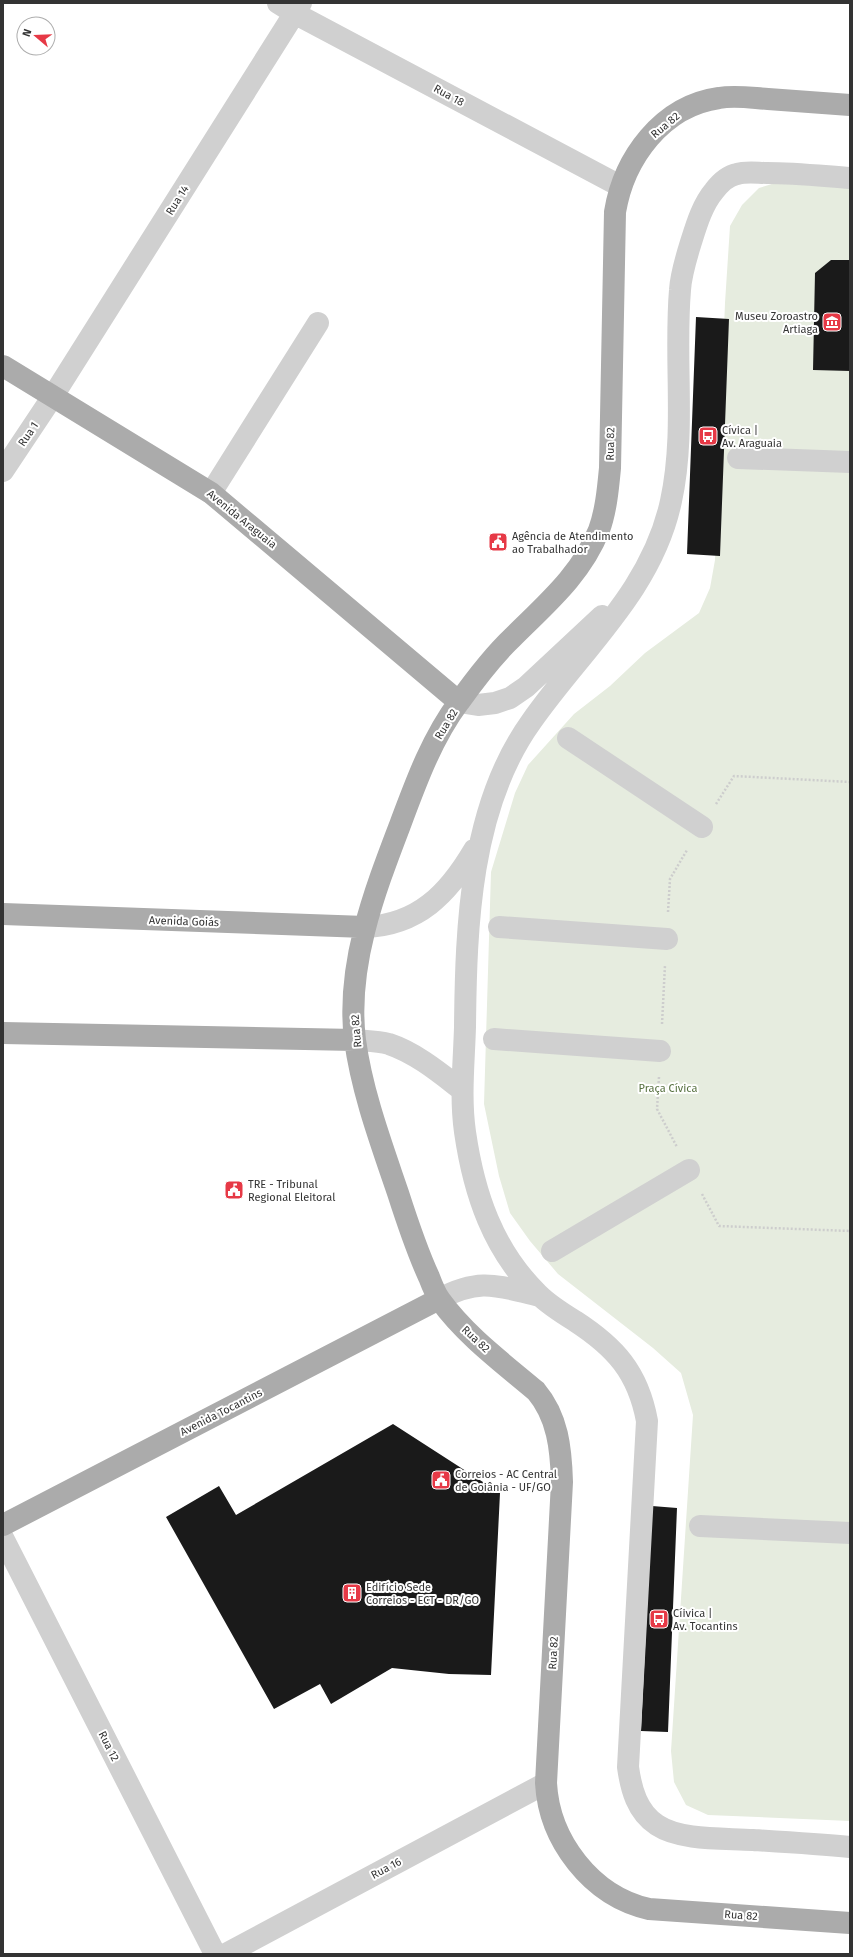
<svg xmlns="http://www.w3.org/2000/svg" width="853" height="1957" viewBox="0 0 853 1957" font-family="'Fira Sans',sans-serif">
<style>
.green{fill:#e6ecdf}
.building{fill:#1a1a1a}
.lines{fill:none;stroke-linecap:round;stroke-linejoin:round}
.path{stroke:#cdcdcd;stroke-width:2.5;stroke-dasharray:2 2;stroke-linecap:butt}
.minor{stroke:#d0d0d0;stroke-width:22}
.major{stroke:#ababab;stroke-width:22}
.labels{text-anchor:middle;stroke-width:4;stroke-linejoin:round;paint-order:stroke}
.street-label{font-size:11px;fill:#333;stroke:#fff}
.poi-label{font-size:11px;fill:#333;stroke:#fff;text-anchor:start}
.park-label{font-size:11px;fill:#56703f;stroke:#fff}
</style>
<rect width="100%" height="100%" fill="#fff"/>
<path class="green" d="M782 181 850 184V1821L708 1815 686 1805 674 1782 671 1751 693 1415 681 1373 653 1348 558 1274 530 1241 510 1213 499 1176 484 1104 491 872 515 793 528 765 574 714 610 686 645 653 699 613 710 588 715 560 725 303 730 226 742 205 759 188Z"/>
<path class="building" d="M831 260H850V371L813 370 815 273Z
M696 317 729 319 720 556 687 554Z
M393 1424 500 1493 491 1675 449 1674 392 1668 331 1704 320 1684 274 1709 166 1517 219 1486 236 1515Z
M652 1506 677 1508 668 1732 641 1731Z"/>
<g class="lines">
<path class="path" d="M716 804 734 776 850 782
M668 912 670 879 687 850
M662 1024 665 965
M659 1077 657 1109 677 1147
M702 1194 719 1226 850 1231"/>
<path class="minor" d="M278 3 294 13 620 186
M850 178C822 176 795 173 767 173 758 173 746 171 737 174 727 176 720 183 714 191 703 204 697 223 692 239 687 255 681 273 680 290 674 360 686 432 671 501 652 591 581 650 531 722 470 807 466 926 465 1027 464 1062 460 1097 465 1132 474 1194 493 1250 538 1294 549 1305 562 1313 575 1321 615 1347 638 1372 647 1421L628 1767C631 1789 637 1812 657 1825 681 1841 725 1838 753 1840 785 1842 818 1844 850 1847
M738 458 850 462
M3 471 53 396 301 3
M211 493 318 323
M459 702 478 705 495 703 510 698 526 687 602 616
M568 738 702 827
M365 927C418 925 448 894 474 850
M499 927 667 939
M494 1039 660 1051
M355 1040C366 1041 378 1041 389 1044 416 1053 440 1073 462 1090
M552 1251 689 1170
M439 1299C481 1277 497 1286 540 1296
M700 1526 850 1533
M3 1538 215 1954
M226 1954 546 1783"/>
<path class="major" d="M850 105C823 103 795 101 768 99 752 98 735 95 719 98 662 106 624 158 615 212L610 468C608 489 606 511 599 530 581 575 546 604 513 637 495 654 474 681 459 702 432 738 416 782 400 825 374 893 346 966 355 1040 362 1092 381 1143 398 1193 407 1221 416 1249 429 1277 432 1285 435 1293 440 1300 466 1336 503 1363 536 1391 558 1417 561 1449 562 1482L546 1783C549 1840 591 1896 649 1909L850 1923
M3 366 211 493 459 702
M3 914 365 927
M3 1033 355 1040
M3 1525 439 1299"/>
</g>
<defs>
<g id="museum-square" transform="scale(1)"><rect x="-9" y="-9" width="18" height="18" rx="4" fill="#e63946" stroke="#fff"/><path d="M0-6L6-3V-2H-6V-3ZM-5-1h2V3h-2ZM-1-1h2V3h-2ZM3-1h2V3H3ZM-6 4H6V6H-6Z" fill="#fff"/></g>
<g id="bus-square" transform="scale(1)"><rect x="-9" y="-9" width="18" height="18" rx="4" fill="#e63946" stroke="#fff"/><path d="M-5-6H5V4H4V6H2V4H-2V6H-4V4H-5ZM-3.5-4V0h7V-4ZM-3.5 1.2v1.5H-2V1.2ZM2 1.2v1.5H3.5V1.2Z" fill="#fff"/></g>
<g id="civic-square" transform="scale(1)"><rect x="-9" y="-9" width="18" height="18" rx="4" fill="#e63946" stroke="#fff"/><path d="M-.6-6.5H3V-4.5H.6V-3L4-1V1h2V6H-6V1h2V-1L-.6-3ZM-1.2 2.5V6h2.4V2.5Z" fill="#fff"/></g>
<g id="building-square" transform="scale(1)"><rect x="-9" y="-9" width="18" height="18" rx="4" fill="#e63946" stroke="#fff"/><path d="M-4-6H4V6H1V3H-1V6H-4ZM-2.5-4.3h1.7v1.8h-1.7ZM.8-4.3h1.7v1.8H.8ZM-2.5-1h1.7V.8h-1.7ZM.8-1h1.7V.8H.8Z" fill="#fff"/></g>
</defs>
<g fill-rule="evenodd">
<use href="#museum-square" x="832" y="322"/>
<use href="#bus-square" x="708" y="436"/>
<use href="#civic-square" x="498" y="542"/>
<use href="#civic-square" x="234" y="1190"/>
<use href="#civic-square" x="441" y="1480"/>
<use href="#building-square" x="352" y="1593"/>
<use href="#bus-square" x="659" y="1619"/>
</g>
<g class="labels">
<g class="street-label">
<text transform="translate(449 95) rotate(28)" y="4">Rua 18</text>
<text transform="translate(665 125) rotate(-40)" y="4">Rua 82</text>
<text transform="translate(177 200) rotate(-58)" y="4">Rua 14</text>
<text transform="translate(28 434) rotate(-56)" y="4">Rua 1</text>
<text transform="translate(610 444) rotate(-89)" y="4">Rua 82</text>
<text transform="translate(242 519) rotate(39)" y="4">Avenida Araguaia</text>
<text transform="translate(446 724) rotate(-59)" y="4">Rua 82</text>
<text transform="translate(184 921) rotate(2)" y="4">Avenida Goiás</text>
<text transform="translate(356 1031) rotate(-95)" y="4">Rua 82</text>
<text transform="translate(476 1339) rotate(43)" y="4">Rua 82</text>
<text transform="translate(221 1412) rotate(-27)" y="4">Avenida Tocantins</text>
<text transform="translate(553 1653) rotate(-87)" y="4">Rua 82</text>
<text transform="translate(109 1746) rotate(63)" y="4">Rua 12</text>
<text transform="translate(386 1868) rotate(-28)" y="4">Rua 16</text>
<text transform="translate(741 1915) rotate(4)" y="4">Rua 82</text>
</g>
<g class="poi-label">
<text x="818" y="320" text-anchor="end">Museu Zoroastro<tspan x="818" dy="13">Artiaga</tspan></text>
<text x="722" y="434">Cívica |<tspan x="722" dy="13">Av. Araguaia</tspan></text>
<text x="512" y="540">Agência de Atendimento<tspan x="512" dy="13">ao Trabalhador</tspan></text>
<text x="248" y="1188">TRE - Tribunal<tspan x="248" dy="13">Regional Eleitoral</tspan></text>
<text x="455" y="1478">Correios - AC Central<tspan x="455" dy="13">de Goiânia - UF/GO</tspan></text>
<text x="366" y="1591">Edifício Sede<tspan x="366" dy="13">Correios - ECT - DR/GO</tspan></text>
<text x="673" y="1617">Cíivica |<tspan x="673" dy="13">Av. Tocantins</tspan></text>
</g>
<g class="park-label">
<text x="668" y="1092">Praça Cívica</text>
</g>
</g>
<rect width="853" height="1957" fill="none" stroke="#333333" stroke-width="8"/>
<g transform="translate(36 36) rotate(289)"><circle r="19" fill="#ffffff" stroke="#adadad"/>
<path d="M0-3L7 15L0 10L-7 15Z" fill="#e63946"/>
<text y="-6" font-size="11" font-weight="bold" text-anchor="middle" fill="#333333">N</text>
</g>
</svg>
